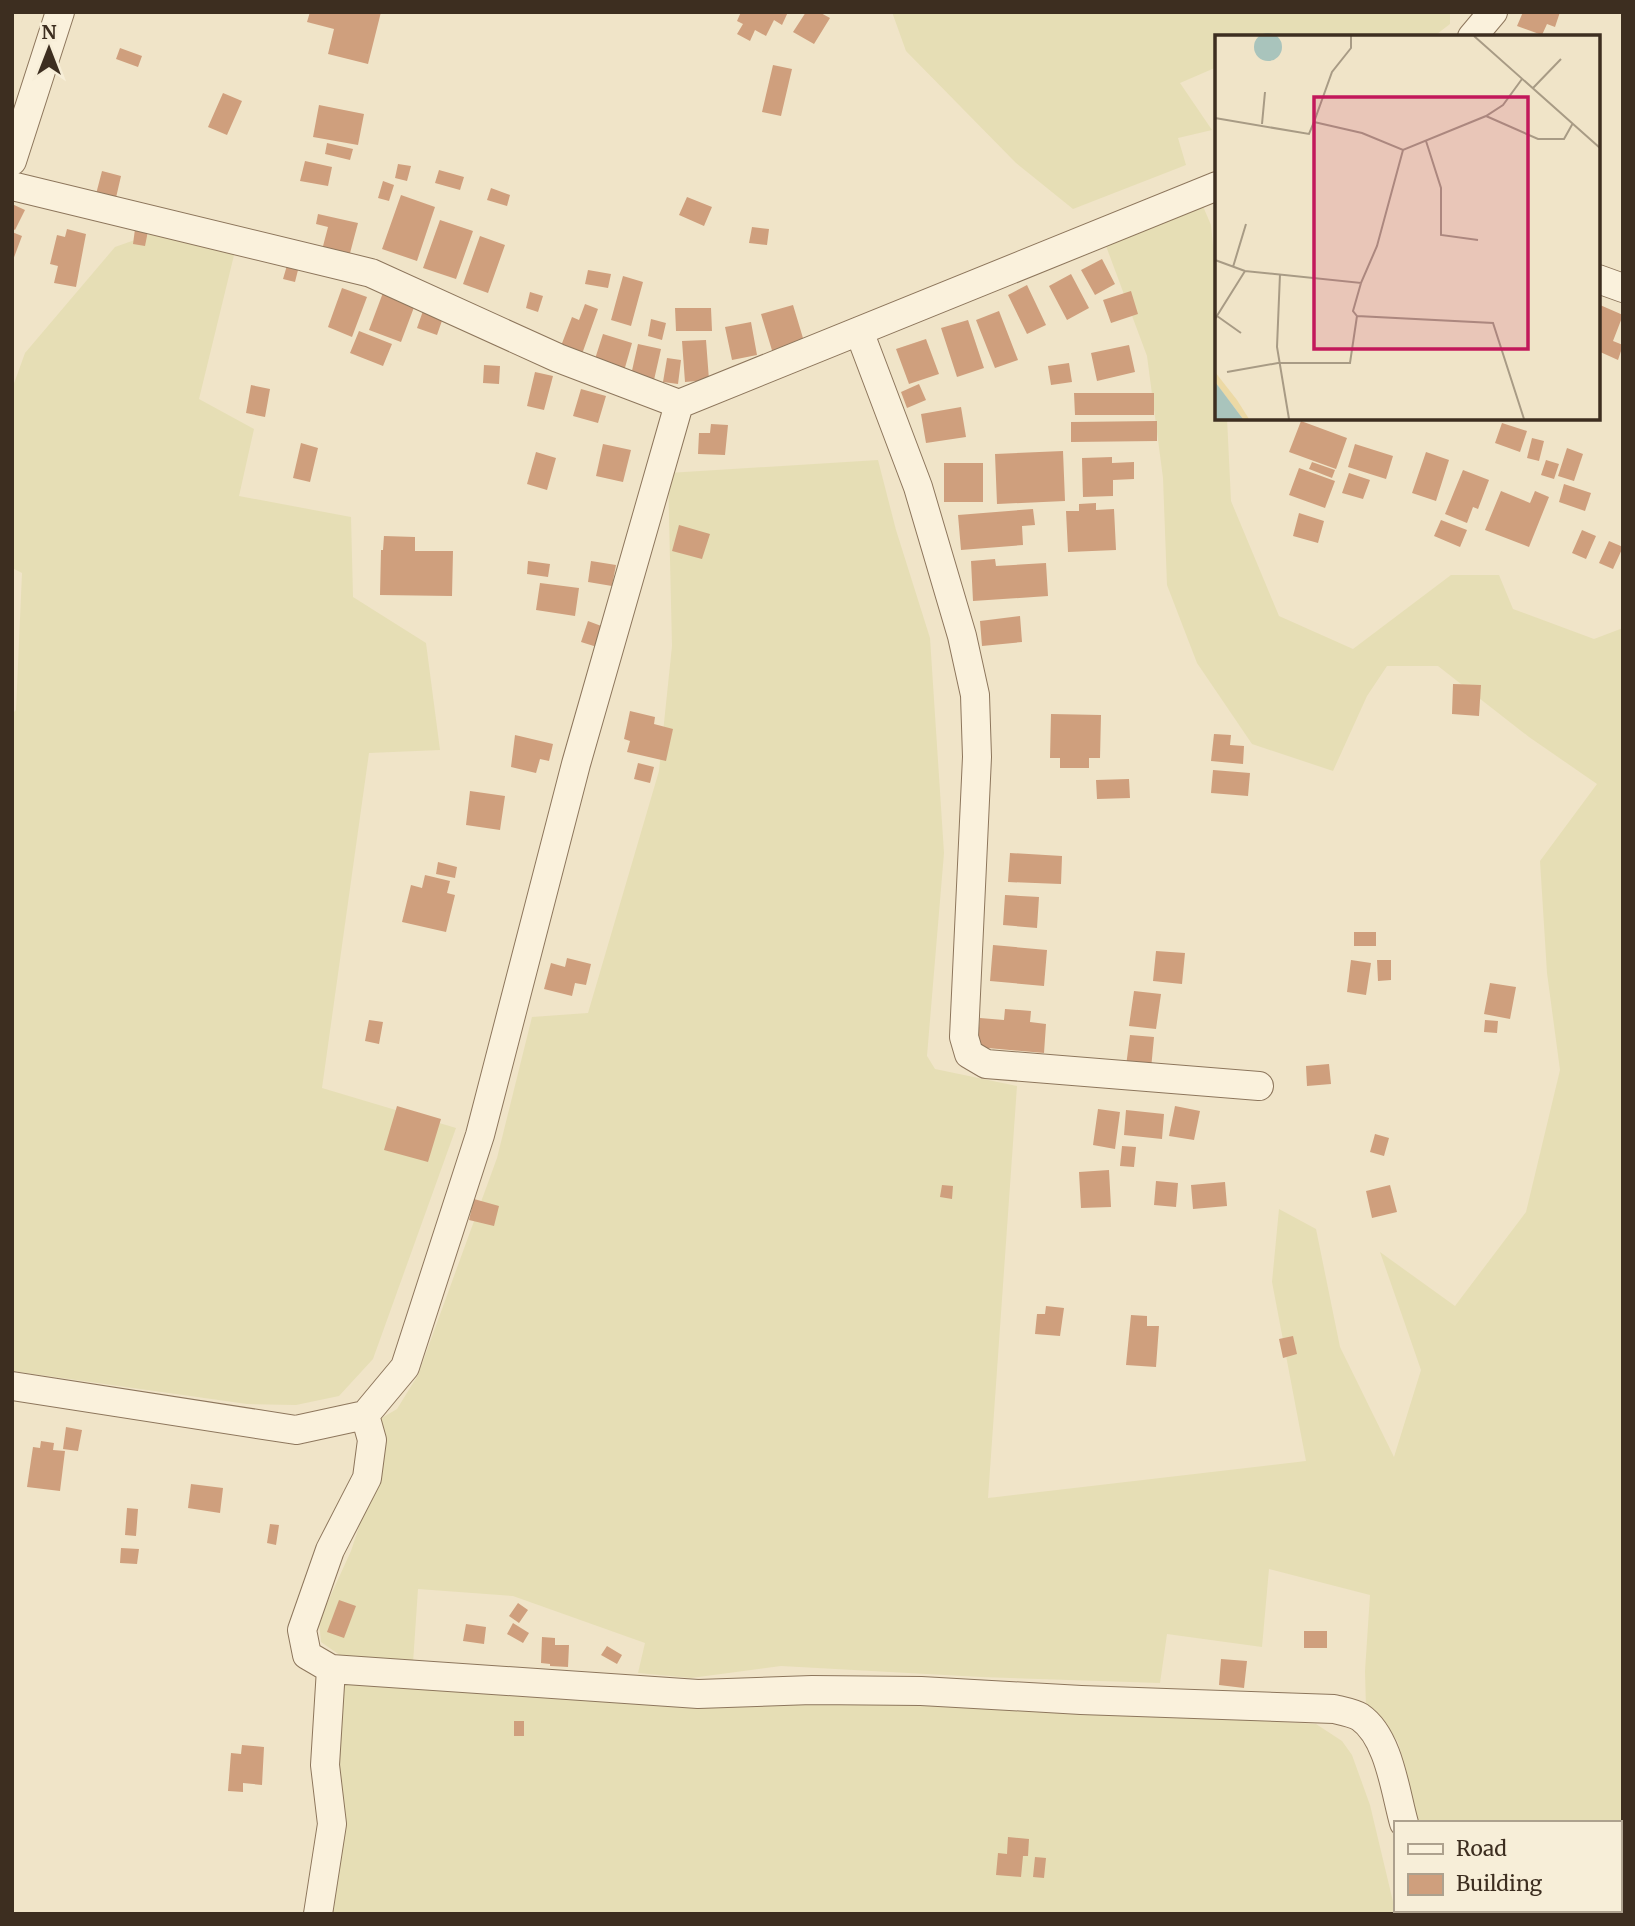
<svg xmlns="http://www.w3.org/2000/svg" width="1635" height="1926" viewBox="0 0 1635 1926" font-family="Merriweather,serif">
<style>
.farmland{fill:#e6deb5}
.building{fill:#cf9f7d}
.lines{fill:none;stroke-linecap:round;stroke-linejoin:round}
.minor-casing{stroke:#8d765c;stroke-width:30}
.minor{stroke:#faf1dc;stroke-width:28}
.inset-road{fill:none;stroke:#a89b85;stroke-width:2}
.view{fill:#c2185b;fill-opacity:0.15;stroke:#c2185b;stroke-width:3.5}
.inset-edge{fill:none;stroke:#3d2e20;stroke-width:3.5}
</style>
<rect width="100%" height="100%" fill="#f0e4c8"/>
<path class="farmland" d="M892 12H1450V24L1433 37H1217V67L1180 83 1212 130 1178 138 1186 165 1073 209 1016 163 906 51Z
M1202 204 1211 225 1217 287V418H1227L1231 501 1279 616 1353 649 1451 575H1499L1513 609 1594 639 1623 628V1914H1443L1442 1910H1619V1823H1419L1398 1742 1381 1718 1366 1709 1365 1671 1370 1595 1269 1569 1262 1647 1167 1634 1160 1683 981 1677 781 1666 691 1678 638 1673 645 1643 513 1596 418 1589 413 1663 344 1658 321 1642 319 1621 351 1551 372 1487 375 1422 397 1409 418 1375 497 1158 532 1017 588 1013 659 771 672 646 668 473 878 460 896 530 930 638 944 853 927 1056 935 1069 1017 1086 988 1498 1306 1461 1272 1282 1279 1209 1316 1229 1340 1347 1394 1457 1421 1370 1380 1252 1455 1306 1526 1212 1560 1070 1547 973 1540 861 1597 784 1529 737 1438 666H1387L1367 696 1333 771 1252 744 1197 663 1167 585 1163 478 1147 356 1106 246Z
M163 230 236 247 199 399 254 429 239 496 351 517 353 597 426 643 440 750 369 753 322 1088 456 1128 373 1359 339 1396 296 1405 247 1404 12 1371V714L16 710 22 573 12 568V389L25 353 115 247Z
M341 1683 647 1705H821L919 1701 1316 1724 1342 1741 1352 1755 1370 1805 1395 1910 1398 1914H332Z"/>
<path class="building" d="M310 12H381L368 64 328 54 334 29 307 22Z
M741 12H788L782 25 774 20 766 36 755 30 750 41 737 34 743 24 737 21Z
M806 12H819L830 18 814 44 793 32Z
M1523 12 1533 13 1560 12 1555 27 1547 24 1542 35 1517 26Z
M120 48 142 56 138 67 116 59Z
M773 65 792 69 781 116 762 112Z
M223 93 242 101 227 135 208 127Z
M319 105 364 114 358 145 313 137Z
M327 143 353 149 350 160 325 154Z
M305 161 332 167 328 186 300 181Z
M398 164 411 166 407 181 395 178Z
M439 170 464 177 460 190 435 183Z
M102 171 121 176 115 202 95 198Z
M383 181 394 185 389 201 378 198Z
M491 188 510 195 507 206 487 200Z
M401 195 435 207 417 261 382 249Z
M687 197 712 207 704 226 679 215Z
M12 204 25 210 15 230 12 228Z
M318 214 358 223 349 257 322 250 328 227 316 224Z
M440 220 473 231 456 279 423 268Z
M752 227 769 229 767 245 749 243Z
M67 229 86 234 76 287 54 283 58 266 50 264 57 235 65 237Z
M135 229 148 231 145 246 133 244Z
M12 232 22 236 13 260H12Z
M480 236 505 245 488 293 463 284Z
M1102 259 1115 284 1095 295 1081 270Z
M288 262 299 266 295 282 283 279Z
M588 270 611 274 608 288 585 284Z
M1071 274 1089 308 1067 320 1049 286Z
M623 276 643 282 631 326 611 320Z
M1027 285 1046 325 1027 334 1008 295Z
M342 288 367 297 352 337 328 327Z
M384 290 416 302 401 342 369 330Z
M1131 291 1138 314 1111 323 1103 300Z
M530 292 543 296 538 312 526 308Z
M585 304 598 309 582 354 561 346 572 317 579 320Z
M793 305 806 348 774 357 761 314Z
M1600 305 1623 315 1613 341 1623 345 1618 360 1598 351Z
M424 308 444 315 437 335 417 328Z
M675 308H711L712 331H676Z
M999 311 1018 360 995 368 976 320Z
M651 319 666 323 662 340 648 336Z
M968 320 984 368 957 377 941 328Z
M751 322 757 355 732 360 725 327Z
M359 331 392 344 383 366 350 353Z
M603 334 632 343 624 371 594 362Z
M926 339 939 374 909 384 896 349Z
M706 340 709 380 685 382 682 341Z
M638 344 661 349 654 380 631 375Z
M1129 345 1135 372 1097 381 1091 353Z
M667 358 681 360 678 384 663 382Z
M1069 363 1072 382 1051 385 1048 366Z
M484 365 500 366 499 384 483 383Z
M535 372 553 376 544 410 527 406Z
M919 384 926 400 907 408 901 392Z
M251 385 270 389 265 417 246 413Z
M581 389 606 396 598 423 573 416Z
M1074 393H1154V415H1075Z
M961 407 966 437 926 443 921 414Z
M1157 421V441L1071 442V422Z
M1301 421 1347 438 1336 469 1289 452Z
M1502 423 1527 431 1520 452 1495 443Z
M711 424 728 425 725 455 698 454 699 433H710Z
M1532 438 1544 441 1539 461 1527 458Z
M301 443 318 448 310 482 293 478Z
M603 444 631 450 623 482 596 476Z
M1355 444 1393 456 1386 479 1348 467Z
M1567 448 1583 454 1574 481 1558 476Z
M1063 451 1065 501 997 504 995 454Z
M536 452 556 458 547 490 527 484Z
M1426 452 1449 460 1436 501 1412 493Z
M1112 457V463L1134 462V479L1113 480V496L1083 497 1082 458Z
M1546 460 1559 464 1554 479 1541 475Z
M1312 462 1335 470 1332 478 1309 469Z
M944 463H983V502H944Z
M1299 468 1335 481 1325 508 1289 495Z
M1463 470 1489 480 1478 509 1473 507 1467 523 1445 514Z
M1349 473 1370 480 1363 499 1342 493Z
M1564 484 1591 493 1585 511 1559 502Z
M1501 491 1530 503 1535 491 1549 497 1529 547 1485 530Z
M1096 503V510L1114 509 1116 550 1068 552 1066 511H1079V504Z
M1033 509 1035 525 1022 526 1023 545 961 550 958 515Z
M1299 513 1324 521 1318 543 1293 536Z
M1441 520 1467 530 1460 547 1434 536Z
M679 525 710 534 702 559 672 551Z
M1582 530 1596 536 1586 559 1572 553Z
M384 536 415 537V551H453L452 596 380 595 381 550H383Z
M1609 541 1623 547 1613 569 1599 563Z
M995 559 996 566 1046 563 1048 596 973 601 971 561Z
M528 561 550 564 548 577 527 574Z
M591 561 616 565 612 586 588 582Z
M540 583 579 588 575 616 536 610Z
M1020 616 1022 642 982 646 980 621Z
M588 621 604 627 597 647 581 642Z
M1453 684 1481 685 1479 716 1452 714Z
M630 711 655 717 654 724 673 729 666 761 627 752 630 741 624 739Z
M1051 714 1101 715 1100 758H1089V768H1060V758H1050Z
M1214 734 1231 735 1230 745 1244 746 1243 764 1211 761Z
M515 735 553 744 549 761 540 759 536 773 511 767Z
M638 763 654 767 650 783 634 779Z
M1213 770 1250 773 1248 796 1211 793Z
M1129 779 1130 798 1097 799 1096 780Z
M470 791 505 796 500 830 466 825Z
M1010 853 1062 856 1061 884 1008 882Z
M438 862 457 867 455 878 436 874Z
M425 875 450 881 447 893 455 895 446 932 402 922 411 885 422 888Z
M1005 895 1039 897 1037 928 1003 925Z
M1354 932H1376V946H1354Z
M993 945 1047 950 1044 986 990 981Z
M1156 951 1185 953 1182 984 1153 981Z
M567 958 591 964 586 985 575 983 572 996 544 989 551 963 565 967Z
M1351 960 1371 963 1366 995 1347 992Z
M1377 960H1391V980L1378 981Z
M1490 983 1516 987 1510 1019 1484 1014Z
M1134 991 1161 994 1156 1029 1129 1026Z
M1005 1009 1031 1011 1030 1022 1046 1024 1044 1053 977 1047 980 1018 1004 1020Z
M369 1020 383 1022 379 1044 365 1041Z
M1485 1020 1498 1021 1497 1033 1484 1032Z
M1130 1035 1154 1037 1151 1069 1126 1066Z
M1329 1064 1331 1084 1307 1086 1306 1066Z
M397 1106 441 1119 428 1162 384 1150Z
M1175 1106 1200 1111 1194 1140 1169 1136Z
M1098 1109 1120 1112 1115 1149 1093 1145Z
M1126 1110 1164 1114 1162 1139 1124 1135Z
M1375 1134 1389 1138 1384 1156 1370 1152Z
M1122 1146 1136 1147 1134 1167 1120 1166Z
M1109 1170 1111 1207 1081 1208 1079 1172Z
M1156 1181 1178 1183 1176 1207 1154 1205Z
M1225 1182 1227 1206 1193 1209 1191 1185Z
M942 1185 953 1186 952 1199 940 1197Z
M1390 1185 1397 1212 1372 1218 1366 1191Z
M474 1199 499 1206 494 1226 469 1220Z
M1046 1306 1064 1308 1060 1336 1035 1334 1037 1314H1045Z
M1131 1315 1147 1316V1326H1159L1156 1367 1126 1365Z
M1293 1336 1297 1354 1283 1358 1279 1339Z
M66 1427 82 1430 78 1451 63 1449Z
M41 1441 54 1443 53 1450 65 1451 60 1491 27 1487 33 1447 40 1448Z
M191 1484 223 1488 220 1513 188 1508Z
M127 1508 138 1509 136 1536 125 1535Z
M270 1524 279 1525 276 1545 267 1543Z
M121 1548 139 1549 137 1564 120 1563Z
M339 1600 356 1606 344 1638 327 1632Z
M518 1603 528 1610 519 1623 509 1616Z
M513 1623 529 1633 523 1643 507 1634Z
M466 1624 486 1627 484 1644 463 1641Z
M1304 1631H1327V1648H1304Z
M542 1637 555 1638V1645H569L568 1667 550 1666V1664L541 1663Z
M607 1646 622 1655 617 1664 601 1655Z
M1221 1659 1247 1661 1244 1688 1219 1685Z
M514 1721H524V1736H514Z
M242 1745 264 1747 262 1785 243 1783V1792L228 1791 231 1753 241 1754Z
M1008 1837 1029 1839 1028 1856H1023L1021 1877 996 1875 998 1853 1007 1854Z
M1035 1857 1046 1858 1044 1878 1033 1877Z"/>
<g class="lines">
<g class="minor-casing">
<path id="minor" d="M1472 37 1493 12
M12 161 60 12
M12 186 371 273 558 358 679 404 1217 186
M1598 279 1623 288
M859 331 918 487 962 636 975 695 977 757 964 1037 969 1054 986 1064 1259 1086
M12 1386 296 1430 365 1415 405 1367 480 1135 576 764 679 404
M365 1415 372 1440 367 1478 330 1550 302 1630 307 1655 331 1669 698 1694 812 1690 921 1691 1081 1700 1334 1709C1342 1711 1353 1713 1360 1717 1389 1737 1395 1791 1404 1823
M1429 1910 1430 1914
M318 1914 332 1824 325 1765 331 1669"/>
</g>
<use href="#minor" class="minor"/>
</g>
<g transform="translate(1215 35)">
<rect width="385" height="385" fill="#f0e4c8"/>
<path d="M0 337 22 365 34 384H28L0 347Z" fill="#ecd9a5"/>
<path d="M39 12a14 14 0 1 1 28 0a14 14 0 1 1-28 0ZM0 347 4 352 28 384H0Z" fill="#a9c4bc"/>
<path class="inset-road" d="M136 1V13L117 37 99 87 147 98 188 115 271 81 288 70 307 44M259 1 385 113M318 53 346 24M271 81 323 104H349L358 88M0 83 94 99 99 87M47 89 50 57M211 106 226 153V200L263 205M0 225 30 236M18 232 31 189M65 239 62 312 74 384M146 248 138 276 142 281 278 288 309 384M2 281 26 298M0 284 30 236 146 248 162 211 188 115M12 337 63 328H135L142 281"/>
<path class="view" d="M99 62H313V314H99Z"/>
<rect width="385" height="385" class="inset-edge"/>
</g>
<rect width="1635" height="1926" fill="none" stroke="#3d2e20" stroke-width="28"/>
<rect x="1394" y="1821" width="228" height="91" fill="#f7eed8" stroke="#ada18e" stroke-width="2"/>
<rect x="1408" y="1844" width="35" height="10" fill="#faf1dc" stroke="#ada18e" stroke-width="2"/>
<text x="1456" y="1856" font-size="21" fill="#3d2e20">Road</text>
<rect x="1408" y="1874" width="35" height="21" fill="#cf9f7d" stroke="#ada18e" stroke-width="2"/>
<text x="1456" y="1891" font-size="21" fill="#3d2e20">Building</text>
<g transform="translate(49 49)" stroke="#f7eed8" stroke-width="5" paint-order="stroke">
<path d="M0-5L12 26L0 18L-12 26Z" fill="#3d2e20"/>
<text y="-10" font-size="19" font-weight="bold" text-anchor="middle" fill="#3d2e20">N</text>
</g>
</svg>
